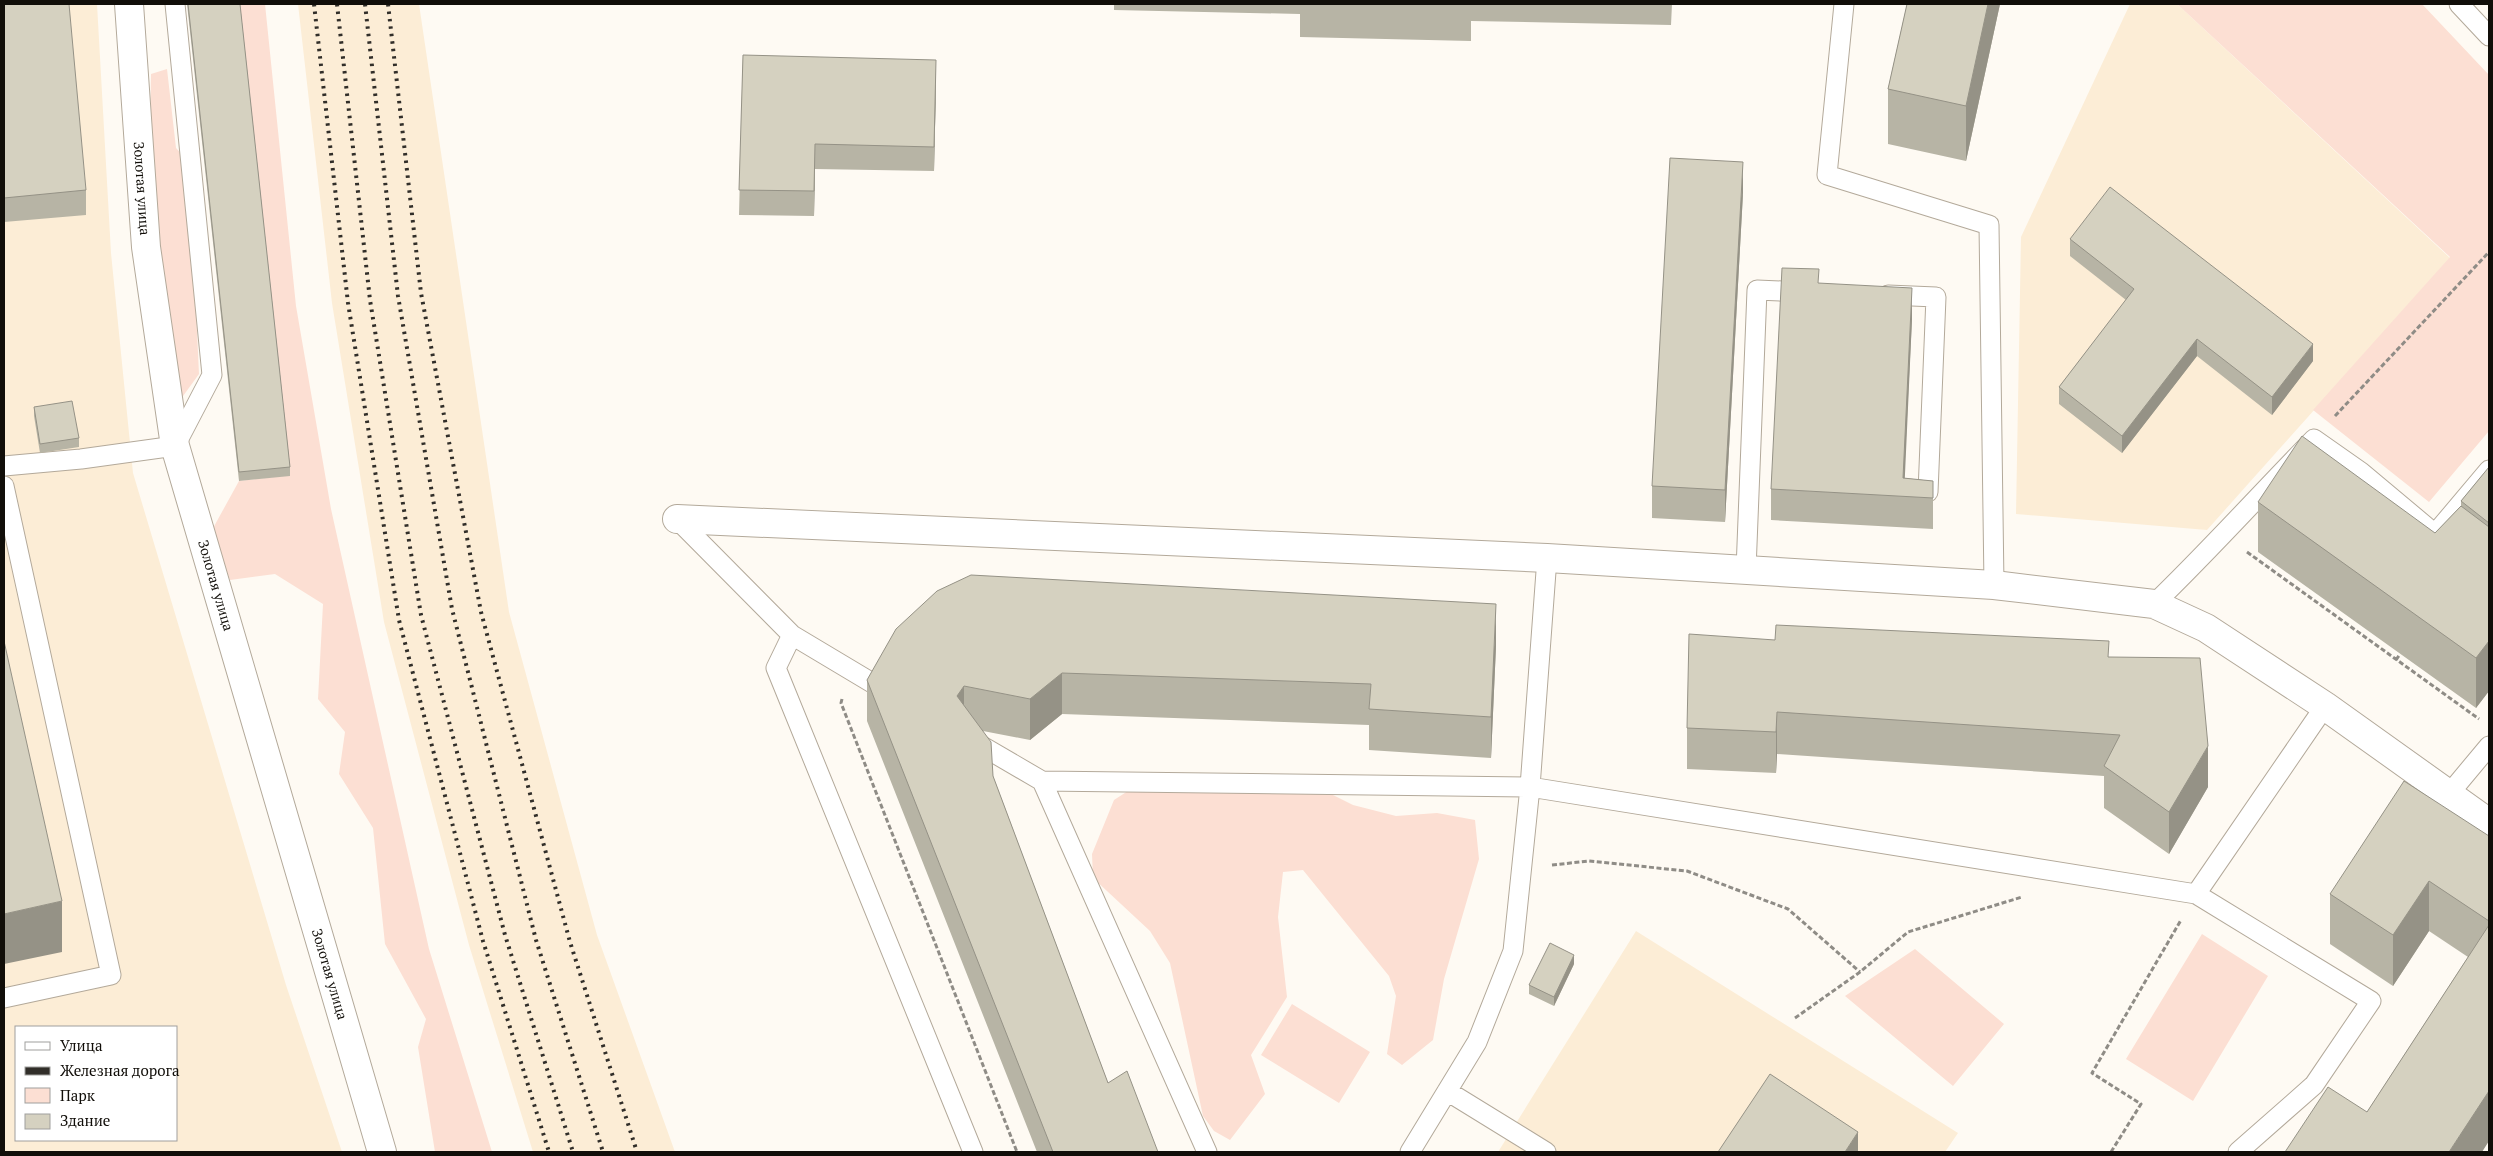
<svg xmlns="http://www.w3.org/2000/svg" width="2493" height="1156" viewBox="0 0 2493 1156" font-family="'PT Serif',serif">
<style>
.built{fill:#fcedd6;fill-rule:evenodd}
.green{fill:#fcdfd3}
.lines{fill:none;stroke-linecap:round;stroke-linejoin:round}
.service-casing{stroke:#b3a99a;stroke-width:21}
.minor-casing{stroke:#b3a99a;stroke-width:30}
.path{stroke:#8f8c86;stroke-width:3;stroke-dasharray:5 2.5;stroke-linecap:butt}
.service{stroke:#fff;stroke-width:19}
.minor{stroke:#fff;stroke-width:28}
.rail{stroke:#312e29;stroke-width:4;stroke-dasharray:2.5 5;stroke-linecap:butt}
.wall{fill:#b7b4a5}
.shaded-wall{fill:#959286}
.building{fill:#d5d1c0;stroke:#959286}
.labels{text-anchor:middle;stroke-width:4.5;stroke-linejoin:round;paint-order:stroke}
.street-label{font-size:14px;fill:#110e09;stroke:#fff}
</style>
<rect width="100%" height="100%" fill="#fefaf3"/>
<path class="built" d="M4 4H97L111 253 133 473 286 985 342 1152H4ZM16 1027H176V1140H16Z
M298 4H419L509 612 597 935 675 1152H533L469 945 384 622 332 303Z
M2130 4H2177L2450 258 2207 530 2016 514 2021 237Z
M1636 931 1958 1133 1945 1152H1498Z"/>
<path class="green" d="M239 4H265L296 306 331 509 429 949 492 1152H435L418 1047 426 1019 385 944 373 828 339 774 345 732 318 699 323 604 275 574 230 580 212 530 239 481 290 475Z
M2177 4H2422L2489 75V431L2429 502 2313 410 2450 257Z
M167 69 176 148 189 162 199 374 178 403 149 199 151 74Z
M1317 787 1353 805 1396 816 1437 813 1475 820 1479 859 1444 979 1433 1040 1402 1065 1387 1054 1396 996 1389 976 1303 870 1283 872 1278 917 1287 997 1251 1055 1265 1094 1230 1140 1214 1131 1203 1116 1170 963 1150 931 1093 878 1092 854 1114 800 1131 789Z
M2202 934 2268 976 2193 1101 2126 1059Z
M1915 949 2004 1024 1953 1086 1845 996Z
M1292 1004 1370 1052 1339 1103 1261 1055Z"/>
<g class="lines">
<g class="service-casing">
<path id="service" d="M1844 4 1827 175 1989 225 1994 585
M2459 4 2489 36
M1888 295 1936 297 1928 492
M4 466 81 459 175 446 212 375 175 4
M4 486 111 975 4 998
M677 519 792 635 884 690
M1746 570 1757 290 1805 292
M2154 604C2209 551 2260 494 2314 439L2361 472 2435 534 2489 470
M792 635 776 668 973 1152
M970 739 1042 781 1530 787 2196 894
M1042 781 1207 1152
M2449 794 2489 746
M1447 1091 1546 1152
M1410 1152 1477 1042 1513 951 1530 787 1547 558
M2238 1152 2314 1085 2371 1001 2196 894 2325 706"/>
</g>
<g class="minor-casing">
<g id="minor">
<path id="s1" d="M129 4 146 247 175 446 382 1152"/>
<path d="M677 519 1547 558 1994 585 2154 604 2206 628 2325 706 2489 823"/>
</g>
</g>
<path class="path" d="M2335 416 2489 252
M2247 552 2479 719
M2396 660 2400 654
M842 699 841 703 1017 1152
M1552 865 1589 861 1687 871 1788 909 1860 972
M1795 1018 1860 972 1908 932 2022 897
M2111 1152 2141 1104 2092 1073 2181 920"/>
<use href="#service" class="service"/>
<use href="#minor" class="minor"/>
<path class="rail" d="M314 4 348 303 399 620 483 941 549 1152
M337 4 370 300 421 615 505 935 573 1152
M365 4 398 296 452 609 536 940 603 1152
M388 4 421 293 481 612 570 942 637 1152"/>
</g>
<path class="wall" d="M4 4 86 190V215L4 222Z
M187 4H240L290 467V476L239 481Z
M1114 4H1672L1671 25 1471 21V41L1300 37V14L1114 10Z
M1907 4H2000L1966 161 1888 144V89Z
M743 55 936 85 934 171 815 169 814 216 739 215Z
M1743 193 1725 522 1652 518V486Z
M2070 239 2313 361 2272 415 2197 356 2122 453 2059 404V387L2126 300 2070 256Z
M1819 283 1912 319 1904 478 1933 481V529L1771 520V489Z
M34 407 79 438V447L40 453 34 416Z
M2489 467V691L2476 708 2258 552V502L2435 533 2461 506V501Z
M1775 640 2109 657 2208 787 2169 854 2104 808V776L1777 754 1776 773 1687 769V728Z
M1496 646 1491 758 1369 750V725L1062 714 1030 740 983 731 993 776 1108 1083 1158 1152H1037L867 721V680Z
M2489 836V1141L2367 1112 2468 957 2429 931 2393 986 2330 944V894Z
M1574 964 1554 1006 1529 994V985Z"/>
<path class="shaded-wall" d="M1988 4H2000L1966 161V106Z
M936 60V85L934 171V147Z
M815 144V169L814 216V191Z
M1743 162V193L1725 522V490Z
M1912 288V319L1904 496 1903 478Z
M2197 339V356L2122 453V436Z
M2313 344V361L2272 415V397Z
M1496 604V646L1491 758V717Z
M2489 641V691L2476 708V658Z
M1062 673V714L1030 740V699Z
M964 686V728L957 696Z
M1777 712V754L1776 773V732Z
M2208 746V787L2169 854V812Z
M2429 881V931L2393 986V935Z
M62 901V952L4 964V914Z
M1574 955V964L1554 1006V997Z
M2489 1091V1141L2482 1152H2449Z
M1858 1132V1152H1845Z"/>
<path class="building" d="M4 4H69L86 190 4 198Z
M188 4H240L290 467 239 472Z
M1907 4H1988L1966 106 1888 89Z
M743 55 936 60 934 147 815 144 814 191 739 190Z
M1670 158 1743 162 1725 490 1652 486Z
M2110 187 2313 344 2272 397 2197 339 2122 436 2059 387 2134 289 2070 239Z
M1782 268 1819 269 1818 283 1912 288 1903 478 1933 481V498L1771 489Z
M72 401 79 438 40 444 34 407Z
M2302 436 2435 533 2461 506 2489 527V641L2476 658 2258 502Z
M2489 467V523L2461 501Z
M971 575 1496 604 1491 717 1369 709 1371 684 1062 673 1030 699 964 686 957 696 991 742 993 776 1108 1083 1127 1071 1158 1152H1053L867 680 896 629 937 591Z
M1776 625 2109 641 2108 657 2200 658 2208 746 2169 812 2104 766 2120 735 1777 712 1776 732 1687 728 1689 634 1775 640Z
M4 641 62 901 4 914Z
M2404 781 2489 836V921L2429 881 2393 935 2330 894Z
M2489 925V1091L2449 1152H2285L2328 1087 2367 1112Z
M1550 943 1574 955 1554 997 1529 985Z
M1770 1074 1858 1132 1845 1152H1718Z"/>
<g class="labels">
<g class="street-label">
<text dy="5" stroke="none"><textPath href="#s1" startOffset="185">Золотая улица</textPath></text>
<text dy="5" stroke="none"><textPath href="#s1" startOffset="590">Золотая улица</textPath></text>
<text dy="5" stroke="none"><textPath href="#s1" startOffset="995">Золотая улица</textPath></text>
</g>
</g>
<rect width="2493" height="1156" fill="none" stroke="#110e09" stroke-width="10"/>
<rect x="15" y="1026" width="162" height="115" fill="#ffffff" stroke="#a09f9d"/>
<rect x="25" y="1042" width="25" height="8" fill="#ffffff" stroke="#a09f9d"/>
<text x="60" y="1051" font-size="15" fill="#110e09">Улица</text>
<rect x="25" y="1067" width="25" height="8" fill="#312e29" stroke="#a09f9d"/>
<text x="60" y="1076" font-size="15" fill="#110e09">Железная дорога</text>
<rect x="25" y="1088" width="25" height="15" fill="#fcdfd3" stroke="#a09f9d"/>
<text x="60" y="1101" font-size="15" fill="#110e09">Парк</text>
<rect x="25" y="1114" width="25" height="15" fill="#d5d1c0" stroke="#a09f9d"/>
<text x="60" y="1126" font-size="15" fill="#110e09">Здание</text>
</svg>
